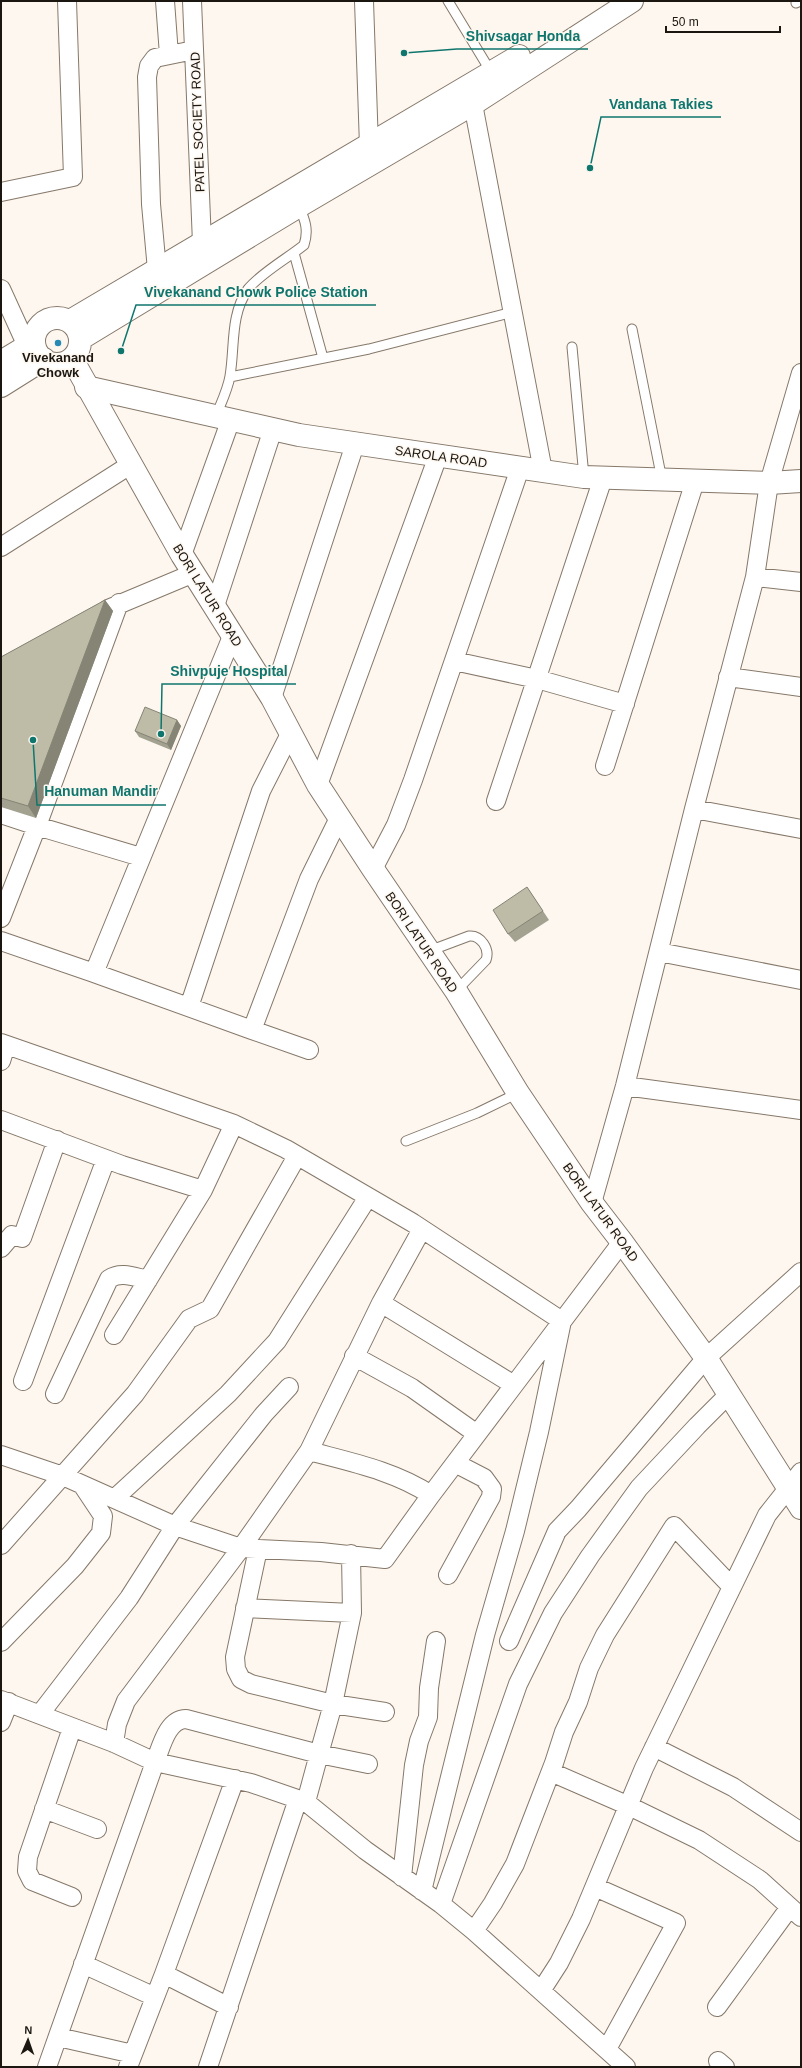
<svg xmlns="http://www.w3.org/2000/svg" width="802" height="2068" viewBox="0 0 802 2068" font-family="Arial,sans-serif">
<style>
.lines{fill:none;stroke-linecap:round;stroke-linejoin:round}
.lane-casing{stroke:#867869;stroke-width:11}
.street-casing{stroke:#867869;stroke-width:20}
.secondary-casing{stroke:#867869;stroke-width:24}
.primary-casing{stroke:#867869;stroke-width:24}
.lane{stroke:#fff;stroke-width:9}
.street{stroke:#fff;stroke-width:18}
.secondary{stroke:#fff;stroke-width:22}
.primary{stroke:#fff;stroke-width:22}
.wall{fill:#a3a290}
.shaded-wall{fill:#858475}
.building{fill:#bebca7;stroke:#858475}
.poi-dot{fill:#278ab4;stroke:#fdf7f0;stroke-width:1.5}
.labels{text-anchor:middle;stroke-width:3;stroke-linejoin:round;paint-order:stroke}
.street-label{font-size:13px;fill:#1b1610;stroke:#fdf7f0}
.poi-label{font-size:13px;font-weight:bold;fill:#1b1610;stroke:#fdf7f0}
.leader{fill:none;stroke:#0f766e;stroke-width:1.5}
.callout-dot{fill:#0f766e;stroke:#fdf7f0;stroke-width:1.5}
.callout-label{font-size:14px;text-anchor:middle;font-weight:bold;fill:#0f766e;stroke:#fdf7f0;stroke-width:3;stroke-linejoin:round;paint-order:stroke}
</style>
<rect width="100%" height="100%" fill="#fdf7f0"/>
<g class="lines">
<g class="lane-casing">
<path id="lane" d="M448 1 491 72
M796 3 800 1
M294 253 323 358
M632 329 662 480
M572 347 584 477
M230 377 369 349 513 312
M216 416C221 403 228 389 230 376 235 346 230 315 248 289 261 273 288 258 304 245 309 230 305 220 299 206
M429 951 469 936C481 935 490 949 486 960L456 991
M406 1141 477 1113 518 1093"/>
</g>
<g class="street-casing">
<path id="street" d="M165 1 169 55
M192 1 202 243
M364 1 369 146
M473 104 543 471
M1 192 73 177 67 1
M157 270 151 204 147 77 149 66 155 58 194 50
M1 289 27 346
M1 547 130 465
M182 555 231 419
M755 577 801 582
M215 606 273 429
M108 609 194 573
M454 661 537 679 625 704
M728 677 801 687
M272 698 355 444
M605 766 695 481
M318 785 438 456
M496 801 603 478
M694 809 801 829
M1 814 37 826 119 603
M373 869 396 825 413 780 520 468
M1 918 37 826 141 857
M1 941 94 973 233 634
M659 952 801 980
M94 973 252 1030 309 879 340 816
M189 1007 261 791 291 732
M252 1030 309 1050
M1 1043 234 1124 286 1149 413 1223 562 1321 539 1432 515 1531 485 1635 422 1891
M1 1061 6 1045
M625 1086 801 1110
M1 1120 122 1165 203 1190
M592 1203 625 1086 694 809 755 577 769 483 801 373
M1 1248 12 1235 22 1238 57 1140
M381 1303 514 1385
M114 1335 203 1190 234 1124
M354 1356 412 1388 477 1434
M23 1381 106 1159
M55 1394 109 1279C121 1271 134 1277 148 1280
M309 1451C350 1462 395 1471 431 1495
M1 1455 63 1476 175 1526 241 1548 321 1552 385 1559 431 1495 622 1242
M114 1499 228 1394 277 1341 368 1197
M1 1545 135 1394 189 1319 210 1309 297 1156
M258 1549 235 1657 236 1669 241 1679 251 1684 333 1704 385 1712
M448 1575 491 1497 492 1489 484 1478 455 1463
M245 1608 352 1613
M509 1641 557 1531 578 1509 706 1358 801 1272
M1 1642 75 1566 101 1533 103 1516 83 1486
M1 1700 114 1743 155 1762 251 1783 306 1802 365 1850 441 1904 474 1931 626 2067
M40 1714 129 1598 175 1526 264 1414 289 1387
M1 1722 9 1702
M114 1743 117 1724 126 1701 241 1548 309 1451 381 1303 422 1229
M654 1747 733 1787 801 1832
M551 1772 629 1806 699 1840 760 1880 801 1917
M306 1802 319 1754 368 1764
M44 1809 97 1829
M402 1877 414 1765 419 1741 428 1717 429 1688 436 1641
M595 1887 676 1923 607 2049
M72 1897 32 1881 27 1871 28 1857 72 1728
M441 1904 518 1684 553 1613 590 1556 639 1488 697 1426 729 1394
M474 1931 493 1903 515 1864 554 1763 564 1732 578 1702 589 1668 605 1635 674 1526 732 1587
M83 1964 155 1997
M164 1974 229 2007
M541 1991 559 1963 581 1919 644 1768 767 1515 801 1472
M717 2007 790 1907
M58 2037 133 2054
M718 2061 725 2067
M47 2067 155 1762C161 1748 167 1719 186 1719L319 1754 333 1704 352 1613 351 1554
M128 2067 164 1974 235 1779
M208 2067 298 1799"/>
</g>
<g class="secondary-casing">
<path id="secondary" d="M86 387 299 435 584 477 769 483 801 481"/>
</g>
<g class="primary-casing">
<path id="primary" d="M34 341a23 23 0 1 1 46 0a23 23 0 1 1-46 0Z
M70 321 519 56
M80 339 299 206 473 104 632 1
M72 359 182 555 272 698 318 785 373 869 456 991 518 1093 592 1203 622 1242 706 1358 801 1508
M1 362 34 342
M1 386 44 359"/>
</g>
<use href="#lane" class="lane"/>
<use href="#street" class="street"/>
<use href="#secondary" class="secondary"/>
<use href="#primary" class="primary"/>
</g>
<path class="wall" d="M105 600 113 611 36 818 1 807V657Z
M177 720 181 726 171 750 139 737 135 731Z
M527 887 549 920 515 942 508 934Z"/>
<path class="shaded-wall" d="M105 600 113 611 36 818 28 806Z
M177 720 181 726 171 750 167 744Z"/>
<path class="building" d="M105 600 28 806 1 798V657Z
M145 707 177 720 167 744 135 731Z
M527 887 543 911 508 934 493 910Z"/>
<circle class="poi-dot" cx="58" cy="343" r="4"/>
<g class="labels">
<g class="street-label">
<text transform="translate(197 122) rotate(-92)" y="5">PATEL SOCIETY ROAD</text>
<text transform="translate(441 456) rotate(8)" y="5">SAROLA ROAD</text>
<text transform="translate(208 595) rotate(58)" y="5">BORI LATUR ROAD</text>
<text transform="translate(422 942) rotate(56)" y="5">BORI LATUR ROAD</text>
<text transform="translate(601 1212) rotate(54)" y="5">BORI LATUR ROAD</text>
</g>
<g class="poi-label">
<text x="58" y="362">Vivekanand<tspan x="58" dy="15">Chowk</tspan></text>
</g>
</g>
<path class="leader" d="M404 53L457 49H588M590 168L601 117H721M121 351L136 305H376M161 734L162 684H296M33 740L37 805H166"/>
<g class="callout-dot">
<circle cx="404" cy="53" r="4"/>
<circle cx="590" cy="168" r="4"/>
<circle cx="121" cy="351" r="4"/>
<circle cx="161" cy="734" r="4"/>
<circle cx="33" cy="740" r="4"/>
</g>
<g class="callout-label">
<text x="523" y="41">Shivsagar Honda</text>
<text x="661" y="109">Vandana Takies</text>
<text x="256" y="297">Vivekanand Chowk Police Station</text>
<text x="229" y="676">Shivpuje Hospital</text>
<text x="101" y="796">Hanuman Mandir</text>
</g>
<rect width="802" height="2068" fill="none" stroke="#1b1610" stroke-width="4"/>
<g transform="translate(28 2040) rotate(2)" stroke="#fdf7f0" stroke-width="3" paint-order="stroke">
<path d="M0-3L7 15L0 10L-7 15Z" fill="#1b1610"/>
<text y="-6" font-size="11" font-weight="bold" text-anchor="middle" fill="#1b1610">N</text>
</g>
<path d="M666 26v6h114v-6" fill="none" stroke="#1b1610" stroke-width="2"/>
<text x="672" y="26" font-size="12" fill="#1b1610" stroke="#fdf7f0" stroke-width="3" paint-order="stroke">50 m</text>
</svg>
